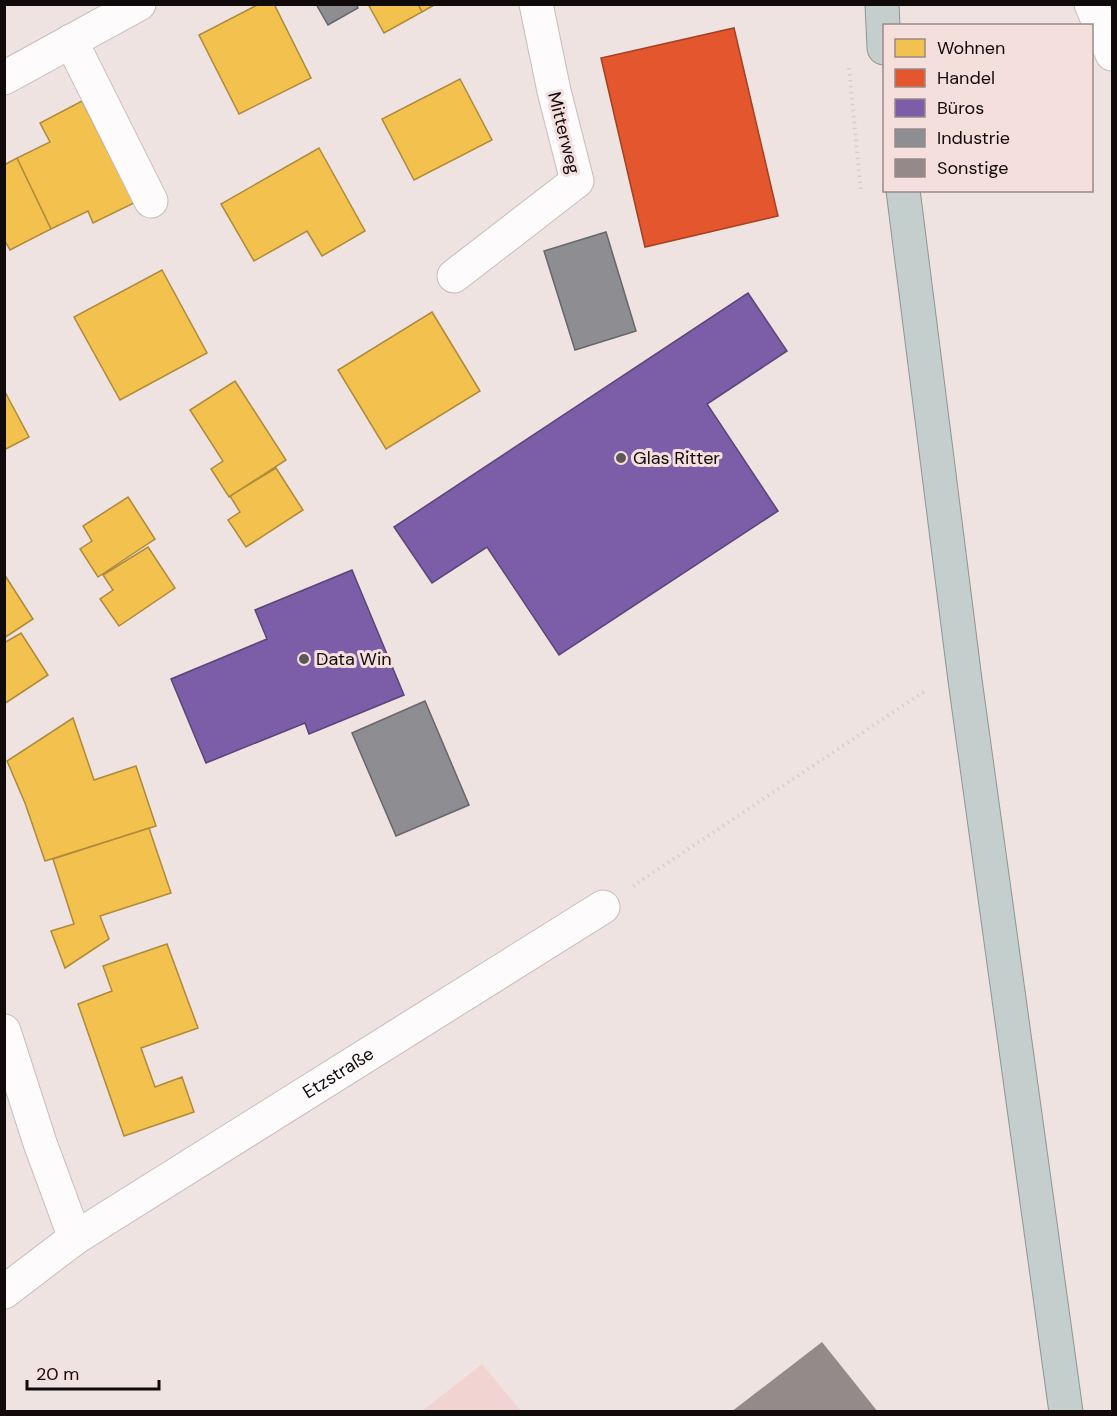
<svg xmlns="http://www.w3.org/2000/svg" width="1117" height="1416" viewBox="0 0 1117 1416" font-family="'DM Sans',sans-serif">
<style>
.garden{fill:#f1d3d1}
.homes{fill:#f2c14e;stroke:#ae8a3a;stroke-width:1.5}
.shops{fill:#e4572e;stroke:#a54023;stroke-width:1.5}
.offices{fill:#7b5ea7;stroke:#5b4578;stroke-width:1.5}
.industry{fill:#8d8d92;stroke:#686669;stroke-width:1.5}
.building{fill:#938a89}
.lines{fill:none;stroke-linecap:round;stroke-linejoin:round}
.minor-casing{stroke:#c5bcbb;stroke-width:35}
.highway-casing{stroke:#8f9592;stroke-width:35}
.path{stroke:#d4d0d0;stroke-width:4;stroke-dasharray:1.5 4.5;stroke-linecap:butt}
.minor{stroke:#fdfbfb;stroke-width:33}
.highway{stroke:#c4cfcd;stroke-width:33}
.poi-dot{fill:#5f5656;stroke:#f4dfdd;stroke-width:2}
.labels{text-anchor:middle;stroke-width:6;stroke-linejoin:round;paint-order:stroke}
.street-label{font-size:18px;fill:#110a0a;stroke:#f4dfdd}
.poi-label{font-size:18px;fill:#110a0a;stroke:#f4dfdd;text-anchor:start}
</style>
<rect width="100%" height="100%" fill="#efe3e2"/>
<path class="garden" d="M482 1364 521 1411H422Z"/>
<path class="homes" d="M259 4H274L311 78 239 114 199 35Z
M368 4H418L422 12 384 33Z
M418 4H436L422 12Z
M460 79 492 140 414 180 382 119Z
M82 101 134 203 93 223 88 211 51 229 17 158 50 142 40 123Z
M319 148 365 231 322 256 307 231 254 261 221 204Z
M17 158 51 229 10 250 4 239V165Z
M162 270 207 353 120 400 74 317Z
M432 312 480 391 386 449 338 370Z
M235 381 286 460 229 497 211 469 223 461 190 410Z
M4 390 29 437 4 450Z
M276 468 303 510 246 547 228 520 240 512 230 496Z
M128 497 155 539 98 577 80 549 92 541 83 526Z
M148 547 175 588 119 626 100 599 113 590 103 575Z
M6 577 33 619 4 638V578Z
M21 633 48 675 4 704V643Z
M73 718 94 780 136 766 156 826 45 861 25 803 7 761Z
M149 828 171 893 100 916 109 939 65 968 51 931 74 924 53 859Z
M167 944 198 1028 141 1048 155 1087 182 1077 194 1112 124 1136 78 1004 112 991 103 966Z"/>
<path class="shops" d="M734 28 778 216 645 247 601 58Z"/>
<path class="offices" d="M748 293 787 351 707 404 778 511 559 655 487 547 432 583 394 527Z
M352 570 404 695 309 734 305 723 206 763 171 679 267 639 255 610Z"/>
<path class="industry" d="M316 4H356L358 8 328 25Z
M606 232 636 331 575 350 544 251Z
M425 701 469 805 396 836 352 733Z"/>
<path class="building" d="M822 1342 878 1412H731Z"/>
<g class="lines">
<g class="minor-casing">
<g id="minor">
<path d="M1091 4 1112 54"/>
<path d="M71 41 151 201"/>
<path d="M4 78 139 4"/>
<path d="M454 276 577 181 554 91 536 4"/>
<path d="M4 1031 40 1143 75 1238"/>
<path id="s1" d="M4 1292 75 1238 603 907"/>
</g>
</g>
<g class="highway-casing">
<path id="highway" d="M882 4 884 48
M903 190 965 680 1066 1412"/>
</g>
<path class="path" d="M849 68 861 192
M633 886 925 691"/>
<use href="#minor" class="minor"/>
<use href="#highway" class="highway"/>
</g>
<g class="poi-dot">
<circle cx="621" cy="458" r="6"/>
<circle cx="304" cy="659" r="6"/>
</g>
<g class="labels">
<g class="street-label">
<text transform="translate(564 133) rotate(76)" y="6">Mitterweg</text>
<text dy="6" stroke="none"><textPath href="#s1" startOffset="400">Etzstraße</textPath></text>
</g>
<g class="poi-label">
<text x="633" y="464">Glas Ritter</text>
<text x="316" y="665">Data Win</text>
</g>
</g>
<rect width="1117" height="1416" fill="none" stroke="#110a0a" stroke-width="12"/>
<rect x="883" y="24" width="210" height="168" fill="#f4dfdd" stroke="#998a89" stroke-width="1.5"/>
<rect x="895" y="39" width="30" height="18" fill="#f2c14e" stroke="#998a89" stroke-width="1.5"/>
<text x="937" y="54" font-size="18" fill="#110a0a">Wohnen</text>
<rect x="895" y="69" width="30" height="18" fill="#e4572e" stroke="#998a89" stroke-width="1.5"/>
<text x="937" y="84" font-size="18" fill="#110a0a">Handel</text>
<rect x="895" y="99" width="30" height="18" fill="#7b5ea7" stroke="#998a89" stroke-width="1.5"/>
<text x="937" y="114" font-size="18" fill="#110a0a">Büros</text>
<rect x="895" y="129" width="30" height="18" fill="#8d8d92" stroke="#998a89" stroke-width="1.5"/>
<text x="937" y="144" font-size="18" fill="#110a0a">Industrie</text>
<rect x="895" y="159" width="30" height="18" fill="#938a89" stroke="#998a89" stroke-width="1.5"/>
<text x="937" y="174" font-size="18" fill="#110a0a">Sonstige</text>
<path d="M27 1380v9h132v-9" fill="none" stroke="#110a0a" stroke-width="3"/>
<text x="36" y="1380" font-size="18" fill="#110a0a" stroke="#f4dfdd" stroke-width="4.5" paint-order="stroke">20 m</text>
</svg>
